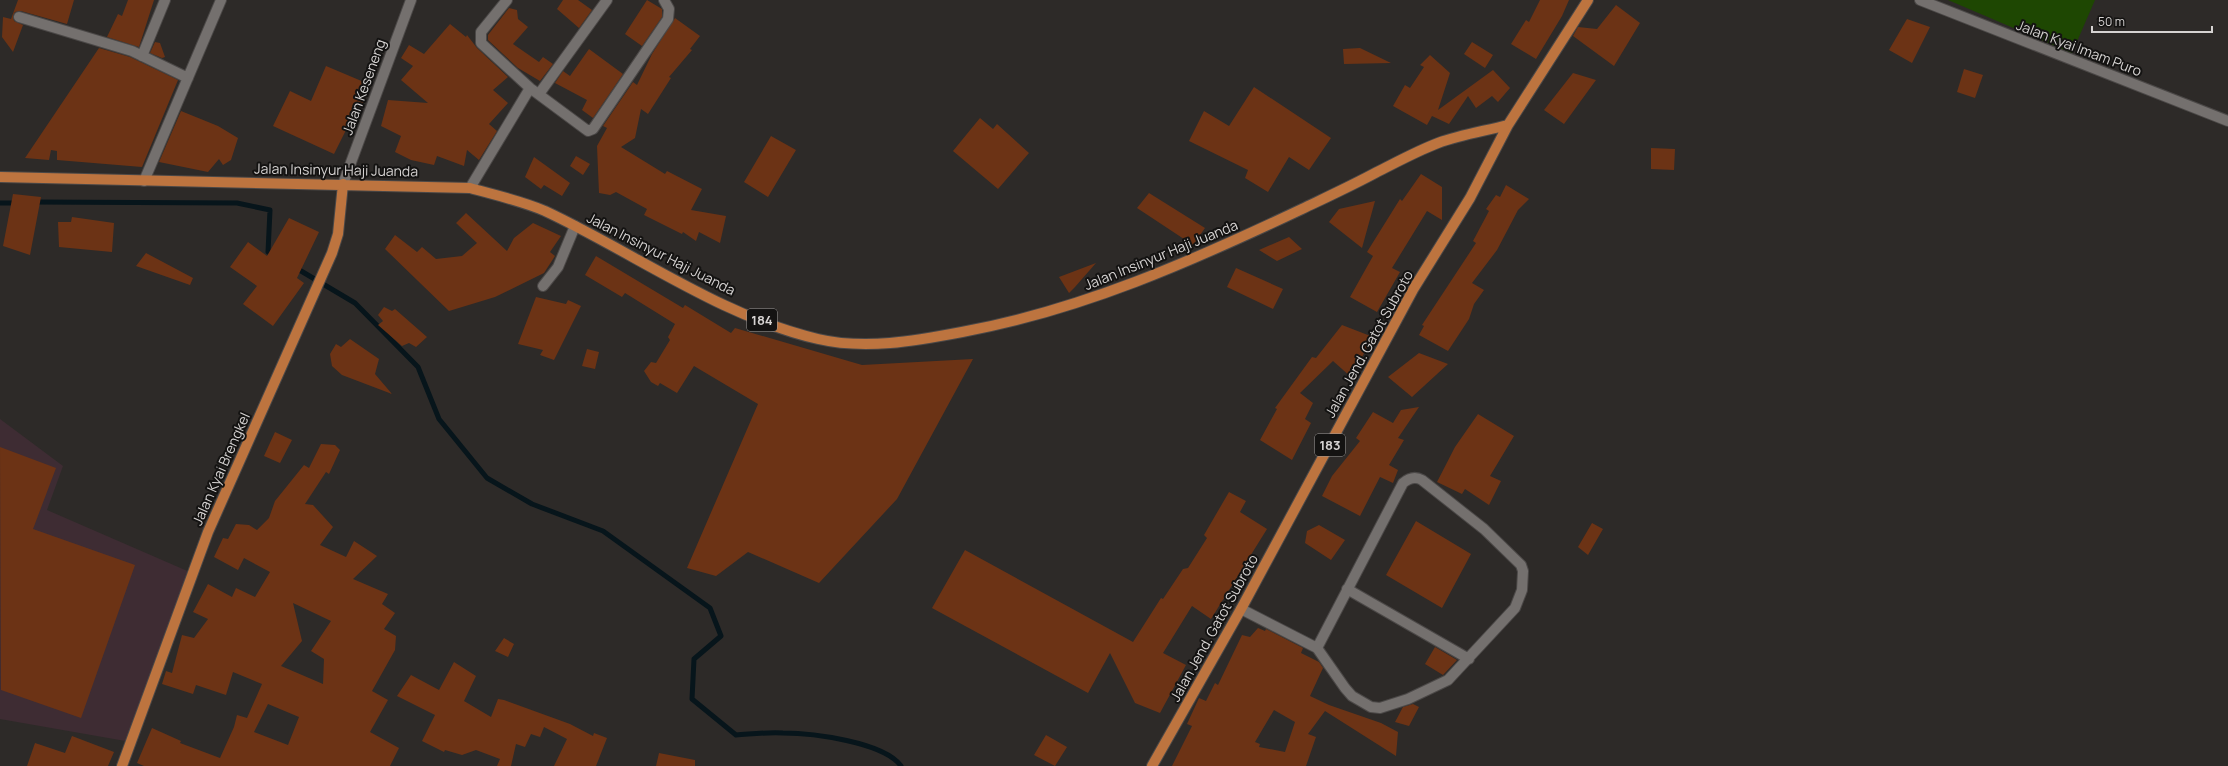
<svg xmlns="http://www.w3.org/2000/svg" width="2228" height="766" viewBox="0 0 2228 766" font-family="Manrope,sans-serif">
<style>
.commercial{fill:#3e2c33}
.green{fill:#1e4702}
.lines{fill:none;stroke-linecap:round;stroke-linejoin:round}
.stream{stroke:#07151b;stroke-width:5}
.building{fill:#6c3315;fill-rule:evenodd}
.minor-casing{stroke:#4b4847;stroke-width:12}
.major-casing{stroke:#4b4847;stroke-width:12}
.minor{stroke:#74706e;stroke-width:10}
.major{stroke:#bd743f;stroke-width:10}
.labels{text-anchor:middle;stroke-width:4;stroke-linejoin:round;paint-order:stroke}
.shield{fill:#141312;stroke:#9c9998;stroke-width:1}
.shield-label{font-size:13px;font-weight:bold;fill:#d6d3d2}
.street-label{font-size:14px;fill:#d6d3d2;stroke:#141312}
</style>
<rect width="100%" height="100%" fill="#2d2a28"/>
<path class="commercial" d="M0 419 63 466 47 510 192 573 131 742 0 719Z"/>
<path class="green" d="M1948 0H2095L2072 53Z"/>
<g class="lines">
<path class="stream" d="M33 202 237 203 270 210 268 252 274 255
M0 203H17
M296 268 355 303 418 367 439 419 487 478 532 504 603 531 710 608 721 636 694 659 692 699 736 735C752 734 767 732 783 733 812 733 884 742 901 766"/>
</g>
<path class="building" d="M18 0H74L67 24 21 11 15 12 13 16 14 21 23 25 13 52 2 37 3 17 11 19Z
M128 0H154L139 47 107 37 118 14 122 16Z
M563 0H578L592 10 579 28 557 9Z
M647 0 662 9V17L642 46 625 34Z
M1540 0H1569L1562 16 1536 59 1511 44 1526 20 1529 22Z
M1616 5 1640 23 1614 66 1573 36 1578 27 1597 29Z
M509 8 517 10 518 19 528 27 513 44 539 62 543 57 553 64 540 81 518 68 488 40V35Z
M675 18 700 36 690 49 692 50 669 77 671 78 648 114 641 109 635 138 621 147 665 174 667 171 702 189 691 210 726 216 720 243 699 232 696 241 683 232 682 234 644 215 647 209 616 192 610 195 599 193 597 146 607 128 603 126 633 82 637 85 652 54Z
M1907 19 1930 27 1912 63 1889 50Z
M450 24 466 37 467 35 477 48 508 77 493 90 508 103 489 124 497 131 479 160 467 150 464 166 437 156 434 165 411 160 395 152 401 136 381 126 388 100 428 103 401 80 413 66 401 58 409 45 424 54Z
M155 42 160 43 165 57 162 58 150 53Z
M1472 42 1493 55 1485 68 1464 54Z
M99 48 130 57 178 80 142 167 57 160V151L51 150 49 160 25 158Z
M1360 48 1391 63 1344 64 1343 49Z
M589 49 623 74 593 118 582 110 587 100 555 83 563 71 570 76Z
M1430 55 1450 73 1438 110 1493 70 1510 88 1498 102 1492 96 1476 108 1468 96 1449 124 1432 116 1427 125 1393 106 1405 85 1410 88 1424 67 1420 65Z
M326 66 371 85 363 103 360 102 334 154 273 126 290 91 311 101Z
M1964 69 1983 75 1975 98 1957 92Z
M1573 73 1596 80 1564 124 1544 110Z
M1254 87 1331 138 1309 170 1289 157 1268 192 1245 178 1248 170 1189 141 1204 111 1229 126Z
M181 111 218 126 238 138 231 160 223 165 219 159 208 172 159 162Z
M980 118 993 129 997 124 1029 153 998 189 953 151Z
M771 136 796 150 768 197 744 182Z
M1651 148 1675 149 1674 170 1651 169Z
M576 156 590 164 583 175 570 166Z
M534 157 570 183 562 196 544 185 541 189 525 177Z
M1421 174 1442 187V220L1427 211 1392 268 1400 272 1377 312 1350 297 1373 256 1367 252 1400 199 1402 201Z
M1506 185 1529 199 1518 210 1497 250 1472 283 1484 290 1474 304 1469 319 1448 351 1419 335 1424 326 1422 325 1476 243 1473 241 1489 211 1486 209 1496 195 1500 197Z
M1149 193 1205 228 1193 245 1137 208Z
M13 194 41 197 30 255 3 246Z
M1375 201 1362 248 1329 222 1339 209Z
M466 213 507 251 514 238 533 223 561 236 550 252 555 256 544 273 495 297 449 311 385 249 395 235 417 252 422 247 436 259 462 256 477 243 456 223Z
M72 217 114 223 112 252 59 247 58 222H71Z
M289 218 319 232 297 278 304 283 273 326 243 304 257 286 230 267 248 242 267 256Z
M1289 237 1302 249 1277 261 1259 250Z
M146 253 193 278 190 285 136 266Z
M596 256 683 308 685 305 731 333 735 328 862 365 973 359 897 499 819 583 748 552 716 576 687 568 758 404 694 366 677 393 660 383 658 386 651 382 644 371 651 362 656 363 670 340 668 337 675 324 625 293 622 297 585 275Z
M1096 263 1075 287 1069 293 1059 277Z
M1236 268 1283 289 1273 309 1227 287Z
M536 297 566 304 568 300 581 306 554 360 540 355 543 350 518 344Z
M384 307 392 311 395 309 427 337 416 347 409 343 402 346 378 325 383 321 378 315Z
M1342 325 1373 337 1351 377 1333 361 1300 393 1313 403 1305 419 1311 423 1292 460 1260 440 1277 409 1275 408 1312 357 1316 358Z
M350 339 379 359 375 374 392 394 342 375 332 366 330 354 336 344 341 347Z
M587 349 599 352 595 369 582 366Z
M1419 353 1448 364 1412 397 1388 377Z
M1419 407 1398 438 1404 440 1389 465 1398 470 1393 483 1380 477 1360 516 1322 496 1332 476 1360 441 1356 438 1373 412 1393 423 1401 410Z
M1478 414 1514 436 1490 476 1501 481 1489 505 1465 489 1462 494 1437 482 1455 447Z
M275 432 292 440 280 463 264 456Z
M321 444 335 445 340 450 329 474 326 472 305 504 313 505 333 527 320 545 346 557 354 541 377 556 353 579 388 594 382 604 395 613 384 629 396 636 395 650 372 691 388 700 370 732 399 748 390 766H144L137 763 152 728 181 741 180 743 220 758 234 727 237 715 247 718 262 684 233 672 226 695 196 685 193 694 162 684 166 671 172 673 182 635 194 638 208 619 193 612 208 584 232 597 236 588 255 597 270 572 244 558 238 570 214 557 223 538 228 539 236 524 249 525 257 530 269 518 275 501 304 465 309 468ZM293 603 331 621 311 651 324 659 323 684 281 666 302 641ZM268 704 299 717 288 745 254 732Z
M0 447 56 468 33 529 135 565 81 718 1 690Z
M1229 492 1246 501 1240 512 1267 529 1211 619 1192 606 1163 653 1186 665 1160 713 1135 703 1110 653 1088 693 932 608 965 550 1133 642 1161 598 1163 599 1183 569 1188 568 1207 538 1204 535Z
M1416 521 1471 554 1442 608 1386 575Z
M1592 523 1603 529 1588 555 1578 547Z
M1319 525 1345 540 1331 560 1305 543 1307 531Z
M1258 628 1265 631 1266 629 1303 648 1301 653 1319 662 1323 668 1310 696 1329 705 1381 723 1398 732 1396 756 1325 711 1308 734 1316 737 1306 766H1172L1192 726 1187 724 1199 698 1206 701 1215 683 1218 685 1242 635 1250 637ZM1274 710 1295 722 1285 752 1259 747 1260 744 1255 742Z
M504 638 514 644 508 657 495 651Z
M1435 647 1457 660 1443 675 1425 664Z
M454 662 476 676 464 701 491 717 498 699 504 700 570 724 593 736 594 733 607 738 596 766H554L567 739 544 727 540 737 531 734 525 747 516 744 511 766H497L500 759 476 750 462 755 445 750 444 752 422 741 435 715 397 696 411 675 439 690Z
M1413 704 1419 707 1409 726 1395 722 1403 707Z
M1046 735 1067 747 1055 766 1034 755Z
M72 736 114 752 108 766H27L35 743 65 753Z
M659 753 695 760V766H656Z"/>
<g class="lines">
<g class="minor-casing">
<path id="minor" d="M507 0 481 32V43L530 88 588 131 593 129 668 19 669 9 664 0
M1920 0 2228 121
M19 17 132 51 188 78
M142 56 165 0
M539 94 607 0
M144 181 221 0
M343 184 411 0
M470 188 530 88
M543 286 558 267 575 226
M1347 589 1469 659
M1241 609 1317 648 1345 688 1352 696 1371 707 1380 708 1408 699 1448 680 1515 608 1522 590 1523 571 1521 565 1484 529 1422 480C1415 476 1409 478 1403 483L1317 648"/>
</g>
<g class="major-casing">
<path id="major" d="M0 177 470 188C495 195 522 201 545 211 633 252 722 317 818 339 865 350 915 341 962 332 1082 310 1192 261 1302 209 1327 197 1353 185 1377 172 1397 162 1417 151 1438 143 1460 135 1485 131 1508 125
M122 766 208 532 332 253 338 234 343 184
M1152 766 1241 609 1414 288 1470 198 1508 125 1588 0"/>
</g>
<use href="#minor" class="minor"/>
<use href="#major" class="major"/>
</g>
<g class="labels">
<g class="shield">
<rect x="747" y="309" width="30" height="22" rx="3"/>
<rect x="1315" y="434" width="30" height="22" rx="3"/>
</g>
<g class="shield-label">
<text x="762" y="325">184</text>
<text x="1330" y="450">183</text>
</g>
<g class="street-label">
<text transform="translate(2079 48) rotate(21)" y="5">Jalan Kyai Imam Puro</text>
<text transform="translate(364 87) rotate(-70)" y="5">Jalan Keseneng</text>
<text transform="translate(336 170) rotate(1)" y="5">Jalan Insinyur Haji Juanda</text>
<text transform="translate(661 254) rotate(27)" y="5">Jalan Insinyur Haji Juanda</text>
<text transform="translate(1161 255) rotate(-22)" y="5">Jalan Insinyur Haji Juanda</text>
<text transform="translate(1369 344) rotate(-61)" y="5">Jalan Jend. Gatot Subroto</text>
<text transform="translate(221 469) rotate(-66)" y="5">Jalan Kyai Brengkel</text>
<text transform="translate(1214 628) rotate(-61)" y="5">Jalan Jend. Gatot Subroto</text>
</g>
</g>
<path d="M2092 26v6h120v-6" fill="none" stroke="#d6d3d2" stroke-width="2"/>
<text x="2098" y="26" font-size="12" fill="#d6d3d2" stroke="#141312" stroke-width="3" paint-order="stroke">50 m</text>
</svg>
